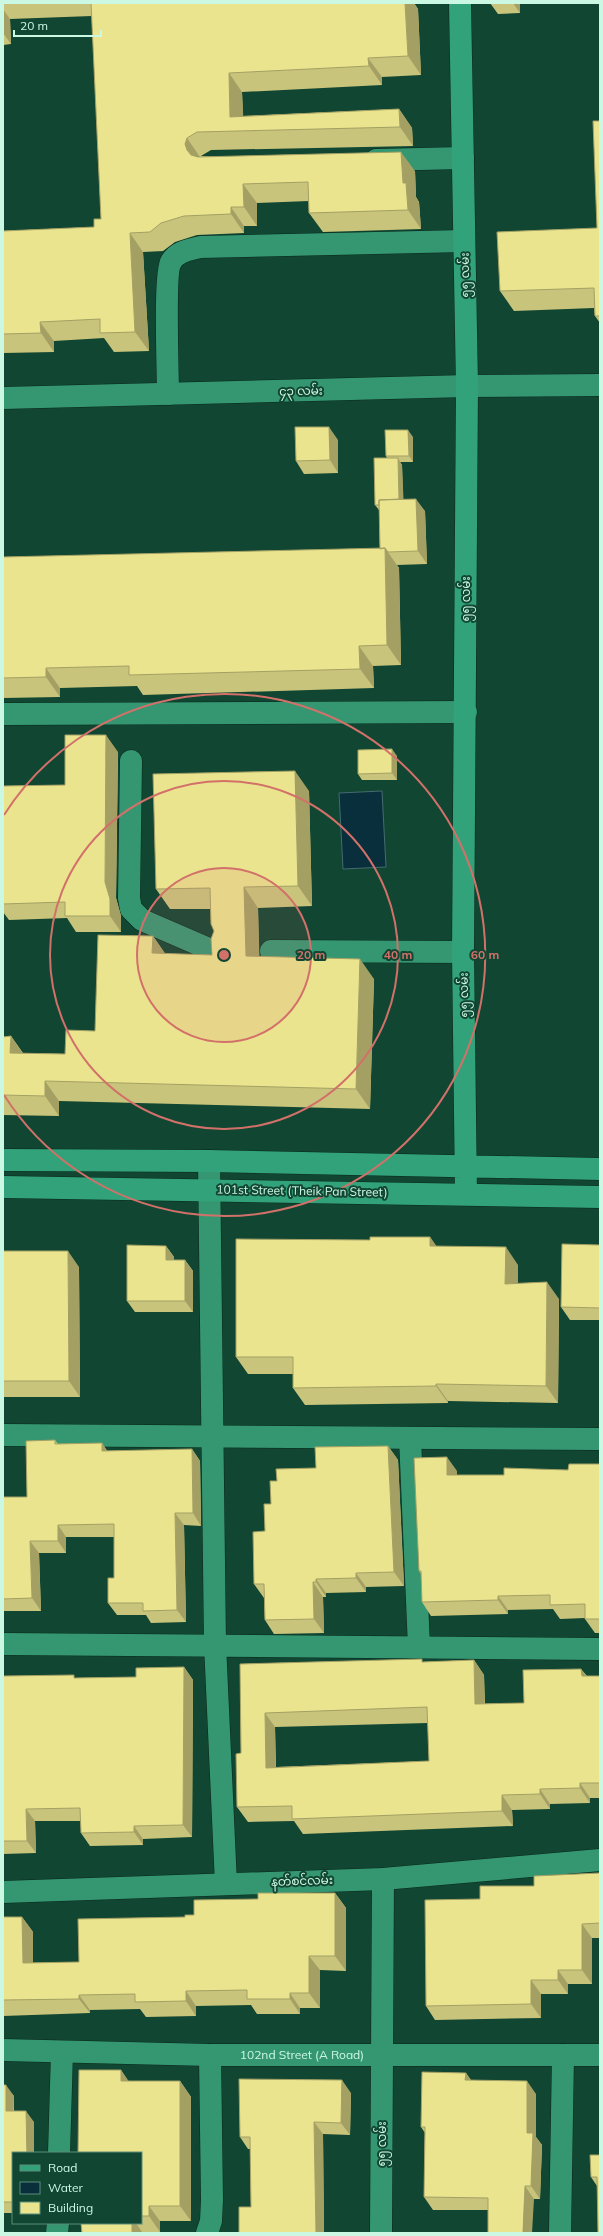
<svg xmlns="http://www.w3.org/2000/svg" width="603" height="2236" viewBox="0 0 603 2236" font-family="Mulish,'Noto Sans Myanmar',sans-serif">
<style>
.water{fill:#0a2f3c;stroke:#446b6e}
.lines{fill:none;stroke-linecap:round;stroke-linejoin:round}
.minor-casing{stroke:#0a291d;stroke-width:23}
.major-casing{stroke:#0a291d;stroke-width:23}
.minor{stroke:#359772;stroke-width:22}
.major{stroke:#31a279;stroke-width:22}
.wall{fill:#c9c47b;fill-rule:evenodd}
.shaded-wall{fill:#a4a064}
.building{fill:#eae48f;stroke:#a4a064;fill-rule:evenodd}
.ring{fill:none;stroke:#d27169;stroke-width:2}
.labels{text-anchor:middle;stroke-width:4;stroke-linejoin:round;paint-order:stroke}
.street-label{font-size:12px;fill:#cbf8e3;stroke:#114633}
.centre{fill:#d27169;stroke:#114633;stroke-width:2}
.ring-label{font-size:12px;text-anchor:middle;font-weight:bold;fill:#d27169;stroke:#114633;stroke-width:4;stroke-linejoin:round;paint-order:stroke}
</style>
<rect width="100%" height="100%" fill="#114633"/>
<path class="water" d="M382 791 386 867 343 869 339 793Z"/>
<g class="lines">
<g class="minor-casing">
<g id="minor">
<path d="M376 160 463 158"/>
<path d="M168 394C168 374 164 273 171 262 177 251 189 250 200 247L464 241"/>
<path d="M3 398 467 386 600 385"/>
<path d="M3 714 466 712"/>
<path d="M131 761 129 898 131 909 142 920 216 952"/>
<path d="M271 951 463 952"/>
<path d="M209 1161 215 1644 226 1884"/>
<path d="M3 1435 600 1439"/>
<path d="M410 1438 419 1647"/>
<path d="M3 1644 600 1649"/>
<path d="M3 1892 383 1879 600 1860"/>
<path id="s1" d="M3 2050 210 2055H600"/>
<path d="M59 2153 62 2052"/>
<path d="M57 2233 58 2223"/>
<path d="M207 2233 211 2221 212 2200 210 2055"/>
<path d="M381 2233 383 1879"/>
<path d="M560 2233 563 2055"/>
</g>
</g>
<g class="major-casing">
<path id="major" d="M460 3 467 386 463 952 466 1194
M3 1160 209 1161 600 1169
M3 1187 600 1197"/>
</g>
<use href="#minor" class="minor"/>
<use href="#major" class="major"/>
</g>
<path class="wall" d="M3 3H414L418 9 421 75 382 77V85L242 92 243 116 399 109 412 128 413 146 211 150 201 156 415 171 416 197 419 202 421 229 323 232 309 213V201L257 203V226H244V233L197 235 175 242 163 251 143 252 149 351 114 352 104 338 54 341V352L3 353V231L94 227 101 219 92 16 10 19 11 44 3 45Z
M490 3H520V13L498 14Z
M600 121V323L595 316 594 308 514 311 500 291 597 228Z
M413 437V462H400L402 465 403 499 425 511 427 564 397 565 399 568 401 665 373 666 374 688 143 695 137 686 60 688V697L3 698V557L380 549 379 510 375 505 387 458 386 456Z
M338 440V473L304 474 296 461Z
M118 752 116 898 121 916V932H76L67 918 9 920 3 912V786L65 785Z
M397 756V780H362L358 774Z
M309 791 312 906 258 908 259 956 374 979 370 1109 59 1101V1116L3 1115V1037L11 1036 23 1053 65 1054 95 1031 153 936 165 954 212 955 214 931 211 909H170L156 889Z
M430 1237 436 1246 518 1265V1284L559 1299 558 1403 448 1401V1403L305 1405 293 1388V1374H248L236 1357 370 1240Z
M600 1245V1320H570L561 1307Z
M166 1246 174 1257V1260H185L193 1271V1312H135L127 1301Z
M3 1251 79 1267 80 1397H3Z
M55 1440 58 1444 102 1443 107 1451 192 1449 200 1461 201 1526 184 1525 186 1622 151 1623 146 1615H117L108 1603 114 1578V1537H66V1553H39L41 1611H3V1497H27Z
M388 1446 398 1460 404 1586 366 1587V1592L326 1593V1597H323L324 1633 274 1634 265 1620 264 1598 254 1584 265 1531 277 1481 316 1468Z
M600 1464V1633H595L585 1619V1618L560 1619 553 1609 508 1610V1614L431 1616 422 1602 421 1574 419 1571 457 1471V1475H504L568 1470Z
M474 1660 484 1675 485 1704 524 1703 581 1669 587 1676H600V1798H590V1803L550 1804V1809L512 1810 513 1826 303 1834 294 1821 248 1822 237 1807 241 1753 240 1664 424 1662ZM428 1723 429 1761 276 1767 275 1727Z
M184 1667 193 1680 192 1837 143 1839V1845L90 1846 81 1833V1821H35L36 1853 3 1854V1676L76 1678 136 1677Z
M600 1873V1938H592V1984H568V1994H541V2018L435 2020 426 2006 480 1899 534 1886Z
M335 1893 346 1908V1971L320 1970V2008H300V2014H257L251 2005 196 2006V2016L146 2017 140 2009 90 2010V2013L3 2016V1917H22L33 1932V1963L79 1962 185 1917 258 1899Z
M121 2070 128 2081H180L191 2097V2221H160V2232H142V2233H82L81 2223H141V2153Z
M466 2073 471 2080 536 2094V2137L542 2145 540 2199H534L488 2210H433L424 2197 425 2133 421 2127Z
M3 2085 14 2096V2111L34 2122 13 2153V2213H3Z
M351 2093 350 2135 323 2134 324 2233H239L251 2207 250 2149H248L240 2137Z
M600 2155 597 2186 591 2177Z"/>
<path class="shaded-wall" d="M405 3H414L418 9 421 75 408 56Z
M513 3H520V13Z
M3 9 10 19 11 44 3 33Z
M368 58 382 77V85L369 66Z
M229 73 242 92 244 131 230 117Z
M399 109 412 128 413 146 400 127Z
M187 138 200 157 199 163 187 150 185 144Z
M401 152 415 171 416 197 419 202 421 229 408 210 403 183Z
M243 184 257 203V226L244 207Z
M231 207 244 226V233L231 214Z
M130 233 143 252 149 351 135 332Z
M40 322 54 341V352L41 333Z
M329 427 338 440V473L330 460Z
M408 430 413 437V462L409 456Z
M398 458 402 465 404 511 399 504Z
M416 499 425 511 427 564 418 551Z
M385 548 399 568 401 665 387 645Z
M359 646 373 666 374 688 360 669Z
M46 668 60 688V697L46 677Z
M106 735 118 752 116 898 121 916V932L110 916 105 882Z
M392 749 397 756V780L392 773Z
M295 771 309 791 312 906 298 886Z
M244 887 258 908 260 976 246 956Z
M153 936 167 956 152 953Z
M360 959 374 979 370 1109 356 1089Z
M11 1036 25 1057 10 1053Z
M45 1081 59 1101V1116L45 1096Z
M430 1237 442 1254 430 1246Z
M166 1246 174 1257V1271L166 1260Z
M506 1247 518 1265V1301L505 1284Z
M68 1251 79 1267 80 1397 69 1381Z
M185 1260 193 1271V1312L185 1301Z
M547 1282 559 1299 558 1403 546 1386Z
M436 1384 448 1401V1403L436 1386Z
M102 1443 110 1455 102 1451Z
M388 1446 398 1460 404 1586 394 1572Z
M192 1449 200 1461 201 1526 193 1513Z
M447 1457 457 1471V1489L447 1475Z
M175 1513 184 1525 186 1622 177 1610Z
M58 1525 66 1537V1553L58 1541Z
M30 1541 39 1553 41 1611 32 1598Z
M356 1573 366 1587V1592L356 1578Z
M316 1579 326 1593V1597L316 1582Z
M313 1582 323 1597 324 1633 314 1619Z
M498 1596 508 1610V1614L498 1600Z
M474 1660 484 1675 485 1719 475 1704Z
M184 1667 193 1680 192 1837 183 1825Z
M581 1669 592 1684 582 1676Z
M265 1713 275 1727 276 1783 266 1768Z
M580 1783 590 1798V1803L580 1788Z
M540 1789 550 1804V1809L540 1794Z
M502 1795 512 1810 513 1826 502 1811Z
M26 1809 35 1821 36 1853 27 1841Z
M134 1826 143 1839V1845L134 1832Z
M335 1893 346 1908V1971L335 1956Z
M22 1917 33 1932V1978L23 1963Z
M582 1924 592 1938V1984L582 1970Z
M309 1956 320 1970V2008L309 1993Z
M558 1970 568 1984V1994L558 1980Z
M531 1980 541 1994V2018L531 2004Z
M186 1991 196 2006V2016L186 2001Z
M290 1993 300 2008V2014L290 1999Z
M79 1995 90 2010V2013L79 1999Z
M121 2070 132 2086 121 2081Z
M466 2073 474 2086 465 2080Z
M342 2080 351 2093 350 2135 341 2123Z
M180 2081 191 2097V2221L180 2206Z
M527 2081 536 2094V2137L542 2145 540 2199 531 2186 527 2133Z
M6 2085 14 2096 13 2122 6 2111Z
M26 2111 34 2122V2153H27Z
M314 2122 323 2134 324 2233H316Z
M525 2186 534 2199 532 2233H523Z
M149 2206 160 2221V2232L149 2216Z
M132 2223H136L142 2232V2233H132Z"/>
<path class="building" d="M91 3H405L408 56 368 58 369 66 229 73 230 117 399 109 400 127 197 132 187 138 185 144 187 150 191 155 198 157 401 152 403 183H406L408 210 309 213 308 182 243 184 244 207H231V214L184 216 161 223 150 232 130 233 135 332 100 333V319L40 322 41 333 3 334V231L94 227V219H101Z
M593 121H600V316H595L594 288 500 291 497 232 597 228Z
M295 427H329L330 460 296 461Z
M385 430H408L409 456H386Z
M374 458H398L399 499 379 500V505H375Z
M416 499 418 551 388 552 385 548 380 549 379 500Z
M385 548 387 645 359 646 360 669 129 675V666L46 668V677L3 678V557Z
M65 735H106L105 882 110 899V916H65V902L3 904V786L65 785Z
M392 749V773L358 774V750Z
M295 771 298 886 244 887 246 956 360 959 356 1089 45 1081V1096L3 1095V1037L11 1036 10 1053 65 1054 66 1030 95 1031 98 935 153 936 152 953 212 955 211 939 214 931 211 924 210 888 156 889 153 774Z
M370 1237H430V1246L506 1247 505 1284 547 1282 546 1386 436 1384V1386L293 1388V1357H236V1239L370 1240Z
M562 1244 600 1245V1308L561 1307Z
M127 1245 166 1246V1260H185V1301H127Z
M3 1251H68L69 1381H3Z
M55 1440V1444L102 1443V1451L192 1449 193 1513H175L177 1610 143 1611V1603H108V1578H114V1524L58 1525V1541H30L32 1598 3 1599V1497H27L26 1441Z
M388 1446 394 1572 356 1573V1578L316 1579V1582H313L314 1619 265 1620 264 1584H254L253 1532 265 1531 264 1504H271L270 1481H277L276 1469 316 1468 315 1447Z
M447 1457V1475H504V1468L568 1470 569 1464H600V1619H585V1604L550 1605V1595L498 1596V1600L422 1602 421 1571H419L414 1458Z
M422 1659V1662L474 1660 475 1704 524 1703 523 1670 581 1669 582 1676H600V1783H580V1788L540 1789V1794L502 1795V1811L292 1819V1806L237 1807 236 1754 241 1753 240 1664ZM427 1707 429 1761 266 1768 265 1713Z
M184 1667 183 1825 134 1826V1832L81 1833 80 1808 26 1809 27 1841H3V1676L74 1675V1678L136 1677V1668Z
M600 1873V1923L582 1924V1970H558V1980H531V2004L426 2006 425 1900 480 1899V1886H534V1876Z
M258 1893H335V1956H309V1993H290V1999H247V1990L186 1991V2001L135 2002V1994L79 1995V1999L3 2000V1917H22L23 1963 79 1962 78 1919 185 1917V1915H194V1900L258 1899Z
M79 2070H121V2081H180V2206H149V2216H141V2153H78Z
M422 2072 466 2073 465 2080 527 2081V2133H533L531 2186H525L523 2233H488V2198L424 2197 425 2127H421Z
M239 2079 342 2080 341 2123 314 2122 316 2233H239V2207H251L250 2137H240Z
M3 2085H6V2111H26L27 2153H13V2202H3Z
M590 2155H600V2233H598L597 2177H591Z
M81 2223H132V2233H82Z"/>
<circle cx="224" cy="955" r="87" fill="#d27169" fill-opacity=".12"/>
<g class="ring">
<circle cx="224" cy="955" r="87"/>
<circle cx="224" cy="955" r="174"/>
<path d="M4 815A261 261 0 1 1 4 1095"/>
</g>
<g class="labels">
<g class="street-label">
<text transform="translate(465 275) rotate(-91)" y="4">၅၅ လမ်း</text>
<text transform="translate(301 391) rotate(-1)" y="4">၄၃ လမ်း</text>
<text transform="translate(466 599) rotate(-90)" y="4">၅၅ လမ်း</text>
<text transform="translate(464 995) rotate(-91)" y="4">၅၅ လမ်း</text>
<text transform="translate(302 1191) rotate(1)" y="4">101st Street (Theik Pan Street)</text>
<text transform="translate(302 1881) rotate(-2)" y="4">နတ်စင်လမ်း</text>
<text dy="4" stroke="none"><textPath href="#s1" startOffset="299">102nd Street (A Road)</textPath></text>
<text transform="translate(382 2144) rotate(-90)" y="4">၅၅ လမ်း</text>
</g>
</g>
<circle cx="224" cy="955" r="6" class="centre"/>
<g class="ring-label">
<text x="311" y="959">20 m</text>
<text x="398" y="959">40 m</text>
<text x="485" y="959">60 m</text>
</g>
<rect width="603" height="2236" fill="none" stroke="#cbf8e3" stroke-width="8"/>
<rect x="12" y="2152" width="130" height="72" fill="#114633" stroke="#5b8d79"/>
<rect x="20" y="2165" width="20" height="6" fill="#31a279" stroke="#5b8d79"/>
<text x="48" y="2172" font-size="12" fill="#cbf8e3">Road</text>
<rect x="20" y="2182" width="20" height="12" fill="#0a2f3c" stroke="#5b8d79"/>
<text x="48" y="2192" font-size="12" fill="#cbf8e3">Water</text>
<rect x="20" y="2202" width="20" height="12" fill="#eae48f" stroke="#5b8d79"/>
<text x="48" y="2212" font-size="12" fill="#cbf8e3">Building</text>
<path d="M14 30v6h87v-6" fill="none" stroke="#cbf8e3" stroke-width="2"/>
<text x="20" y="30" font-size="12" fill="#cbf8e3" stroke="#114633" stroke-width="3" paint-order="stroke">20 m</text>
</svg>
